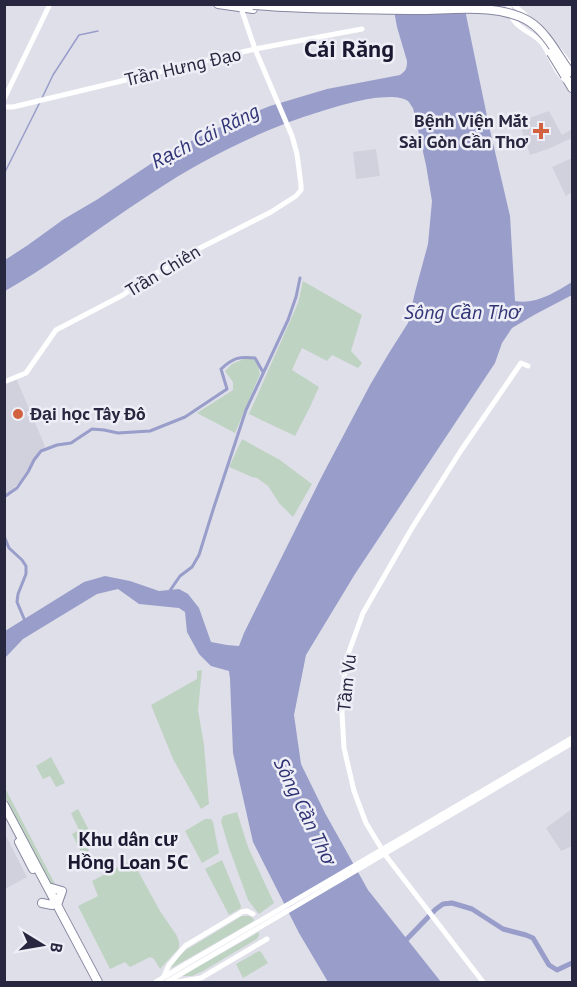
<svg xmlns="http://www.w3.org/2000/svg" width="577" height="987" viewBox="0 0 577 987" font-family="'PT Sans',sans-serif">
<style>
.built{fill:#d1d1de}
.green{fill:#bfd3c2}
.water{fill:#989dca}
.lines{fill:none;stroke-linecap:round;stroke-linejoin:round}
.stream{stroke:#989dca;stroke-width:1.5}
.canal{stroke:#989dca;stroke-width:3}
.river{stroke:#989dca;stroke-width:5}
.highway-casing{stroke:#8686a0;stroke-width:10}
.secondary{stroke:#fff;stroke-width:5}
.highway{stroke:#fff;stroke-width:8}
.highway-bridge-casing{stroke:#8686a0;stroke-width:10;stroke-linecap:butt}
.secondary-bridge{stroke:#fff;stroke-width:5}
.highway-bridge{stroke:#fff;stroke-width:8}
.poi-dot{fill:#d2623f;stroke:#eeeef6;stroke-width:2}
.labels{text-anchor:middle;stroke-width:5;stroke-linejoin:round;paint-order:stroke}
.street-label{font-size:18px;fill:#282740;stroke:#eeeef6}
.poi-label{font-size:18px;font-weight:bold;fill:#282740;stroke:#eeeef6;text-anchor:end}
.water-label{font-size:20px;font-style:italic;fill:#303475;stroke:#eeeef6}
.neighbourhood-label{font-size:20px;font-weight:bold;fill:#1b1931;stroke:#eeeef6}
.district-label{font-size:24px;font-weight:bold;fill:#1b1931;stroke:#eeeef6}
</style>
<rect width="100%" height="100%" fill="#dfdfe9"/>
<path class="built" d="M549 111 562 135 572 129V138L548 149 530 155 521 128H518V122Z
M376 149 380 176 356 179 353 152Z
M572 158V192L566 196 552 167Z
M16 378 45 446 31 464 21 480 11 491 5 495 4 382Z
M572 809V846L561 851 546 828Z
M5 834 27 877 5 889H4Z"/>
<path class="green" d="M303 281 362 315 351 351 362 363 358 368 332 355 327 361 302 348 292 370 319 387 310 407 295 436 249 414 298 303Z
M244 359H254L258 365 260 374 235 433 197 413 233 390V382L225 371 232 364Z
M242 439 280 460 312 484 293 517 279 503 268 486 257 478 252 477 229 467Z
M202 670 198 710 204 745 209 804 201 809 173 759 151 705 197 679V671Z
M51 757 65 783 56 787 50 776 43 779 36 766Z
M4 786 56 886 51 884 47 878 5 797Z
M78 809 92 836 84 840 89 851 82 854 72 834 79 830 71 813Z
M237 812 248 847 274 903 259 914 248 900 228 845 221 821 223 816Z
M205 819H211L213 822 219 853 202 863 185 831Z
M132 860 160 911 177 936 179 942V948L160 969 154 959 150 957 130 967 125 962 110 969 78 906 98 896 92 881Z
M222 860 241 906V908L229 915 205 869Z
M242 916H249L253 918 254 921 170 969 179 956 186 950Z
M259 932V935L257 939 203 971 192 976H181Z
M259 951 261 952 268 963 243 978 236 964Z"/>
<path class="water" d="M393 5H464L489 126 510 216 515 301C535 305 556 292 572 282V295L534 315 512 328 502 343 495 363 355 574 306 655 294 715 301 764 325 813 368 890 441 982H328L299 933 253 842 233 753 230 679 229 671 211 666 199 654 187 632 185 612 179 608 139 604 118 589 97 594 23 639 5 658V631L84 582 105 576 130 581 159 591 179 589 188 594 199 608 211 642 227 645 239 646 244 633 322 476 370 385 389 353 408 323 415 292 428 244 432 201 426 165 413 108C411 106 410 103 408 101 397 93 366 99 354 102 282 120 213 152 152 193 102 225 56 262 5 291V260L28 245 64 219 98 199 152 163 181 146 224 125 270 106 327 89 400 75C406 71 407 68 407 61L397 27Z"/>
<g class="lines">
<path class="stream" d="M42 98 53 75 79 35 98 31
M4 174 40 102"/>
<path class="canal" d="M4 497 17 488 28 472 34 460 41 451 57 445 71 443 92 429 104 430 118 433 150 431 185 417 227 389 221 369C233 358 239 356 255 358L263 372
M4 536 9 548 22 560 26 566V574L18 594 17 602 25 621
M169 592 180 576 192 567 199 555 213 510 246 410 288 320 296 297 300 278"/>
<path class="river" d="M407 939 436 909 443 904 452 903 472 909 503 929 526 935 533 938 549 965 557 970 572 963"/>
<g class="highway-casing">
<path id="highway" d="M218 4 253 9
M565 76 572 88
M4 805 98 982
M19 842 33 869
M48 887 62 891 57 905
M42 903 52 905"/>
</g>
<path class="secondary" d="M508 4C510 10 511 18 515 22 523 31 534 34 542 43 551 55 553 70 565 80
M513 4 532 21
M559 50 572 67
M4 99 50 4
M4 107H13L255 49 362 29
M4 382 26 373 56 330 123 295 141 282 200 248 271 212 296 196 301 190V185L297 154 292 136 255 49 241 8
M472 797 572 738
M474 801 572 743
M163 978 169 965 185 946 242 912 247 911 253 914
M156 982 186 964
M167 982 189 969
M177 982 201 978 267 939
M483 982 386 856 366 823 354 791 344 748 342 713 343 686 347 657 363 613 412 528 460 452 521 363 528 366"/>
<use href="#highway" class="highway"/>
<g class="highway-bridge-casing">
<path id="highway-bridge" d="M253 5C308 10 363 9 418 10 452 10 500 3 530 22 547 33 558 56 570 72
M551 53 565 76"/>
</g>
<path class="secondary-bridge" d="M186 964 472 797
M189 969 474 801"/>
<use href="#highway-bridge" class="highway-bridge"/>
</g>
<g class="poi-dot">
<path d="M538 122h6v6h6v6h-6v6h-6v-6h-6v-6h6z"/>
<circle cx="18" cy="414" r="6"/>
</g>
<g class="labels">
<g class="street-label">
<text transform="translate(183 67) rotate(-13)" y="6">Trần Hưng Đạo</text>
<text transform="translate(163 271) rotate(-31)" y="6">Trần Chiên</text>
<text transform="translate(347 683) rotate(-84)" y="6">Tầm Vu</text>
</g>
<g class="poi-label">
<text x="528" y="127">Bệnh Viện Mắt<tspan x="528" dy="21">Sài Gòn Cần Thơ</tspan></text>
<text x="30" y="420" text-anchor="start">Đại học Tây Đô</text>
</g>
<g class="water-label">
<text transform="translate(205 136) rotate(-27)" y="7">Rạch Cái Răng</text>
<text x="462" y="319">Sông Cần Thơ</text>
<text transform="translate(305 811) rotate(64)" y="7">Sông Cần Thơ</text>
</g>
<g class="neighbourhood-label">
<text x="128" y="846">Khu dân cư<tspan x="128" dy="23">Hồng Loan 5C</tspan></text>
</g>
<g class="district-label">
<text x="349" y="57">Cái Răng</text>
</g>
</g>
<rect width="577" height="987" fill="none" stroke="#282740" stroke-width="12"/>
<g transform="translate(42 945) rotate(101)" stroke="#eeeef6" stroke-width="4.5" paint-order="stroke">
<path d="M0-4.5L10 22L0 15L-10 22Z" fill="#282740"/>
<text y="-9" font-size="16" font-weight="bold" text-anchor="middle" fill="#282740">B</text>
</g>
</svg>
